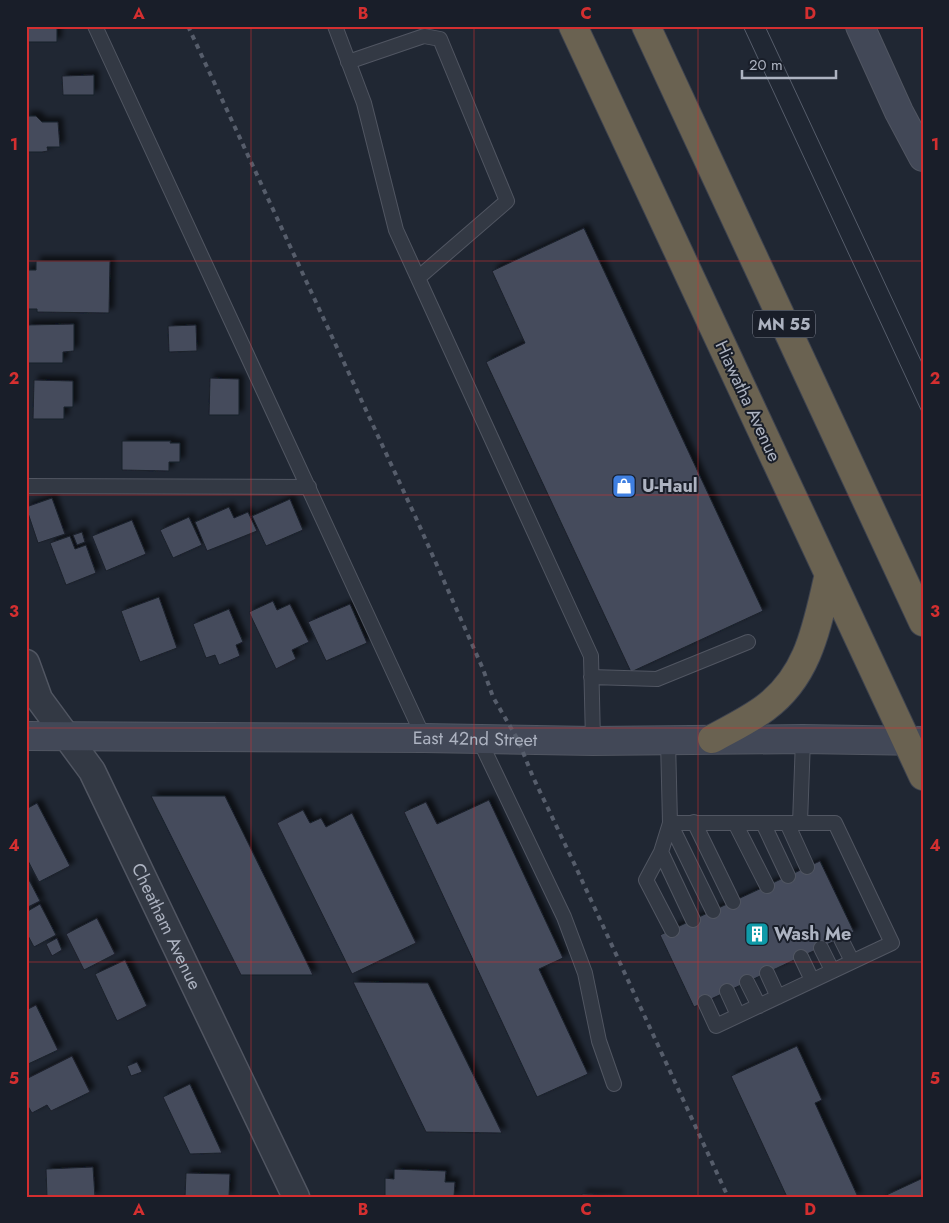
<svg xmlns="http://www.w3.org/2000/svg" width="949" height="1223" viewBox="0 0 949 1223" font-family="Jost,sans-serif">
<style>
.building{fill:#444c5b;stroke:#1b202b;filter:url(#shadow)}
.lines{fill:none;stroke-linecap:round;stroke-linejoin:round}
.lane-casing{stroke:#515662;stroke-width:16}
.street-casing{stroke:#515662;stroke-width:29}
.secondary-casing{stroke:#515662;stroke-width:30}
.highway-casing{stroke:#3e434f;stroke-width:30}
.lane{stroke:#333944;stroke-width:14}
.street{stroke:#333944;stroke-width:26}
.secondary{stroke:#424857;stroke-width:28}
.highway{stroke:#6a6251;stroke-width:28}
.tram{stroke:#565d6b;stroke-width:1}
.rail{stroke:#565d6b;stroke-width:4;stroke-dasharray:5 5;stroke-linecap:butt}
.grid{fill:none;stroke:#d42f30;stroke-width:1;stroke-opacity:0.55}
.labels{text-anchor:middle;stroke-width:4;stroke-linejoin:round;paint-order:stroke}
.shield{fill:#191e29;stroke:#818693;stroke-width:1}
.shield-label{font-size:16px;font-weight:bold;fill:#adb3c1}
.street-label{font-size:18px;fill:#adb3c1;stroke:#191e29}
.poi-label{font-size:18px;font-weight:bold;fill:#adb3c1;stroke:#191e29;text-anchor:start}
.neatline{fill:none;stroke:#d42f30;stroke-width:2}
.grid-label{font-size:16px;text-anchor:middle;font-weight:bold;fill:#d42f30}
</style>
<defs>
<filter id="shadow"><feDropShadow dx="4.5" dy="-4.5" stdDeviation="2.5" flood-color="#0009"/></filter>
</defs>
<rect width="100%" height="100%" fill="#202733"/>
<path class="building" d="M26 26H57V42H26Z
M94 75V95H63L62 76Z
M26 116H36L42 122H58L60 147H47L48 151 42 152H26Z
M584 228 763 611 631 672 486 362 525 343 492 271Z
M36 261H110L109 313 37 312V309H26V270H36Z
M74 324V351L63 352V363H26V325Z
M196 325 197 351 169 352 168 326Z
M210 378 239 379V415H209Z
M34 380 73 381V407H64V419H33Z
M122 441H171L170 443H180V462H169V471L122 470Z
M52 498 65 534 38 543 26 507Z
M290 499 303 530 266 546 252 516Z
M229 507 234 518 248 512 257 531 207 551 195 522Z
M189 517 202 545 173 558 160 530Z
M132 520 146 554 106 571 92 536Z
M82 532 85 542 77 545 73 535Z
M70 536 75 549 86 545 96 573 66 585 50 543Z
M159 597 177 648 140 662 121 611Z
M273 601 277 610 290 604 309 642 292 650 296 659 276 669 249 612Z
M350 604 367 643 326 661 308 622Z
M229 609 243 642 236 645 240 656 219 665 215 655 206 658 193 624Z
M151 796H225L313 975H241Z
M489 800 563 958 539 969 588 1074 537 1097 404 812 426 802 437 824Z
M37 803 70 866 39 882 26 857V809Z
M303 810 310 823 321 818 326 827 352 813 416 943 352 974 277 823Z
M820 861 854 932 694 1007 660 935Z
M26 874 40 901 26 908Z
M40 904 56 935 34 947 26 932V912Z
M97 918 115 954 84 970 66 934Z
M57 938 62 950 52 956 46 944Z
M125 960 147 1006 117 1021 95 974Z
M353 982 428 983 502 1133 426 1132Z
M36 1005 58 1050 26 1065V1010Z
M797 1046 822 1100 815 1103 858 1197H787L731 1076Z
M72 1056 90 1092 51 1111 47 1105 32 1113 26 1103V1079Z
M137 1062 142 1072 131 1076 127 1066Z
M190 1084 222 1153 190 1154 163 1097Z
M93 1167 95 1197H47L46 1169Z
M394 1169 446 1171 445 1182H455L454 1197H385V1178L394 1179Z
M186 1173 230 1174 229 1197H185Z
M923 1178V1197H882Z
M582 1194 618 1195V1197H582Z"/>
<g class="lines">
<g class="lane-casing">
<path id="lane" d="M95 26 424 738
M335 26 364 103 396 230 591 656 593 741
M348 62 424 36 440 39 507 201 418 278
M26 486 309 487
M591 677 657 679 748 642
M479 739 564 917 585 973 599 1041 614 1084
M668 740 670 823 661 852 646 880 672 930
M694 822 733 902
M670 823H835L892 943 716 1026 705 1002
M670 823 713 911
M735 823 767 886
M763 823 788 876
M787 823 807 867
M800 823 803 739
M661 852 693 920
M841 939 852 961
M821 948 832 970
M801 957 812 980
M767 973 778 997
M747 982 759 1006
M727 991 738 1015"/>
</g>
<g class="street-casing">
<g id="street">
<path id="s1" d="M26 663 39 699 92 771 296 1197"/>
</g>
</g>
<g class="secondary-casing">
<g id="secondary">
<path d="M860 26 899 112 923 157"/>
<path id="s2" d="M26 736 424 738 593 741 803 739 923 741"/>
</g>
</g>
<g class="highway-casing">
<path id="highway" d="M573 26 923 776
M646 26 923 622
M712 739C730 729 749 720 765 708 810 675 817 624 829 574"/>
</g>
<use href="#lane" class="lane"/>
<use href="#street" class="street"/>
<use href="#secondary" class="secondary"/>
<use href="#highway" class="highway"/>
<path class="tram" d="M743 26 923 414
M765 26 923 365"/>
<path class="rail" d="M188 26 416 518 483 669 493 697 518 740 533 777 573 861 728 1197"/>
</g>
<path class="grid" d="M251 26V1197M474 26V1197M698 26V1197M26 261H923M26 495H923M26 728H923M26 962H923"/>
<defs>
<g id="shop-square" transform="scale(1.25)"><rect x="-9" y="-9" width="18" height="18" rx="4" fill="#3f7fe0" stroke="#191e29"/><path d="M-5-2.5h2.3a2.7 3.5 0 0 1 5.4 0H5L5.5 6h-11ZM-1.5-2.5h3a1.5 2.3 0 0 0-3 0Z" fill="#fff"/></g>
<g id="building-square" transform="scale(1.25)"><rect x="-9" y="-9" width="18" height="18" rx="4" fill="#0f9aa8" stroke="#191e29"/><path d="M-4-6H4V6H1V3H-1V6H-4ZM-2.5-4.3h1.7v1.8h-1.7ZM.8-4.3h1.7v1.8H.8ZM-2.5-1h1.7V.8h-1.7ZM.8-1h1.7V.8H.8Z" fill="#fff"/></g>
</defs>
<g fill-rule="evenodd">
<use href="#shop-square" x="624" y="486"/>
<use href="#building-square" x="757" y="934"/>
</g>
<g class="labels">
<rect class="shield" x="753" y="310.5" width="62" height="27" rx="4"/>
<g class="shield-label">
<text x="784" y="330">MN 55</text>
</g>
<g class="street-label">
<text transform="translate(748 401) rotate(65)" y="6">Hiawatha Avenue</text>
<text dy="6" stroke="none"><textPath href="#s2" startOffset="449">East 42nd Street</textPath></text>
<text dy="6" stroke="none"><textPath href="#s1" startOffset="300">Cheatham Avenue</textPath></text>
</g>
<g class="poi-label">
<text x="642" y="492">U-Haul</text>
<text x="774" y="940">Wash Me</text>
</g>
</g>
<rect width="949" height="1223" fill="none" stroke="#191e29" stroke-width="55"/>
<path d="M742 70v8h94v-8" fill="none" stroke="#adb3c1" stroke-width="2.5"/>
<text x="749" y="70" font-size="15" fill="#adb3c1" stroke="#191e29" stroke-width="4" paint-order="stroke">20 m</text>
<rect x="28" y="28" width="894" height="1168" class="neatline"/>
<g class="grid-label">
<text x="139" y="19">A</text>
<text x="363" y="19">B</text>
<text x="586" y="19">C</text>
<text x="810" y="19">D</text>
<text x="14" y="150">1</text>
<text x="935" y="150">1</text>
<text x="14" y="384">2</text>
<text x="935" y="384">2</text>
<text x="14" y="617">3</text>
<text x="935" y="617">3</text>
<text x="14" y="851">4</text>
<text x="935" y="851">4</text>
<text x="14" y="1084">5</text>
<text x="935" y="1084">5</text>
<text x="139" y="1215">A</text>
<text x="363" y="1215">B</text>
<text x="586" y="1215">C</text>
<text x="810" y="1215">D</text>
</g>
</svg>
